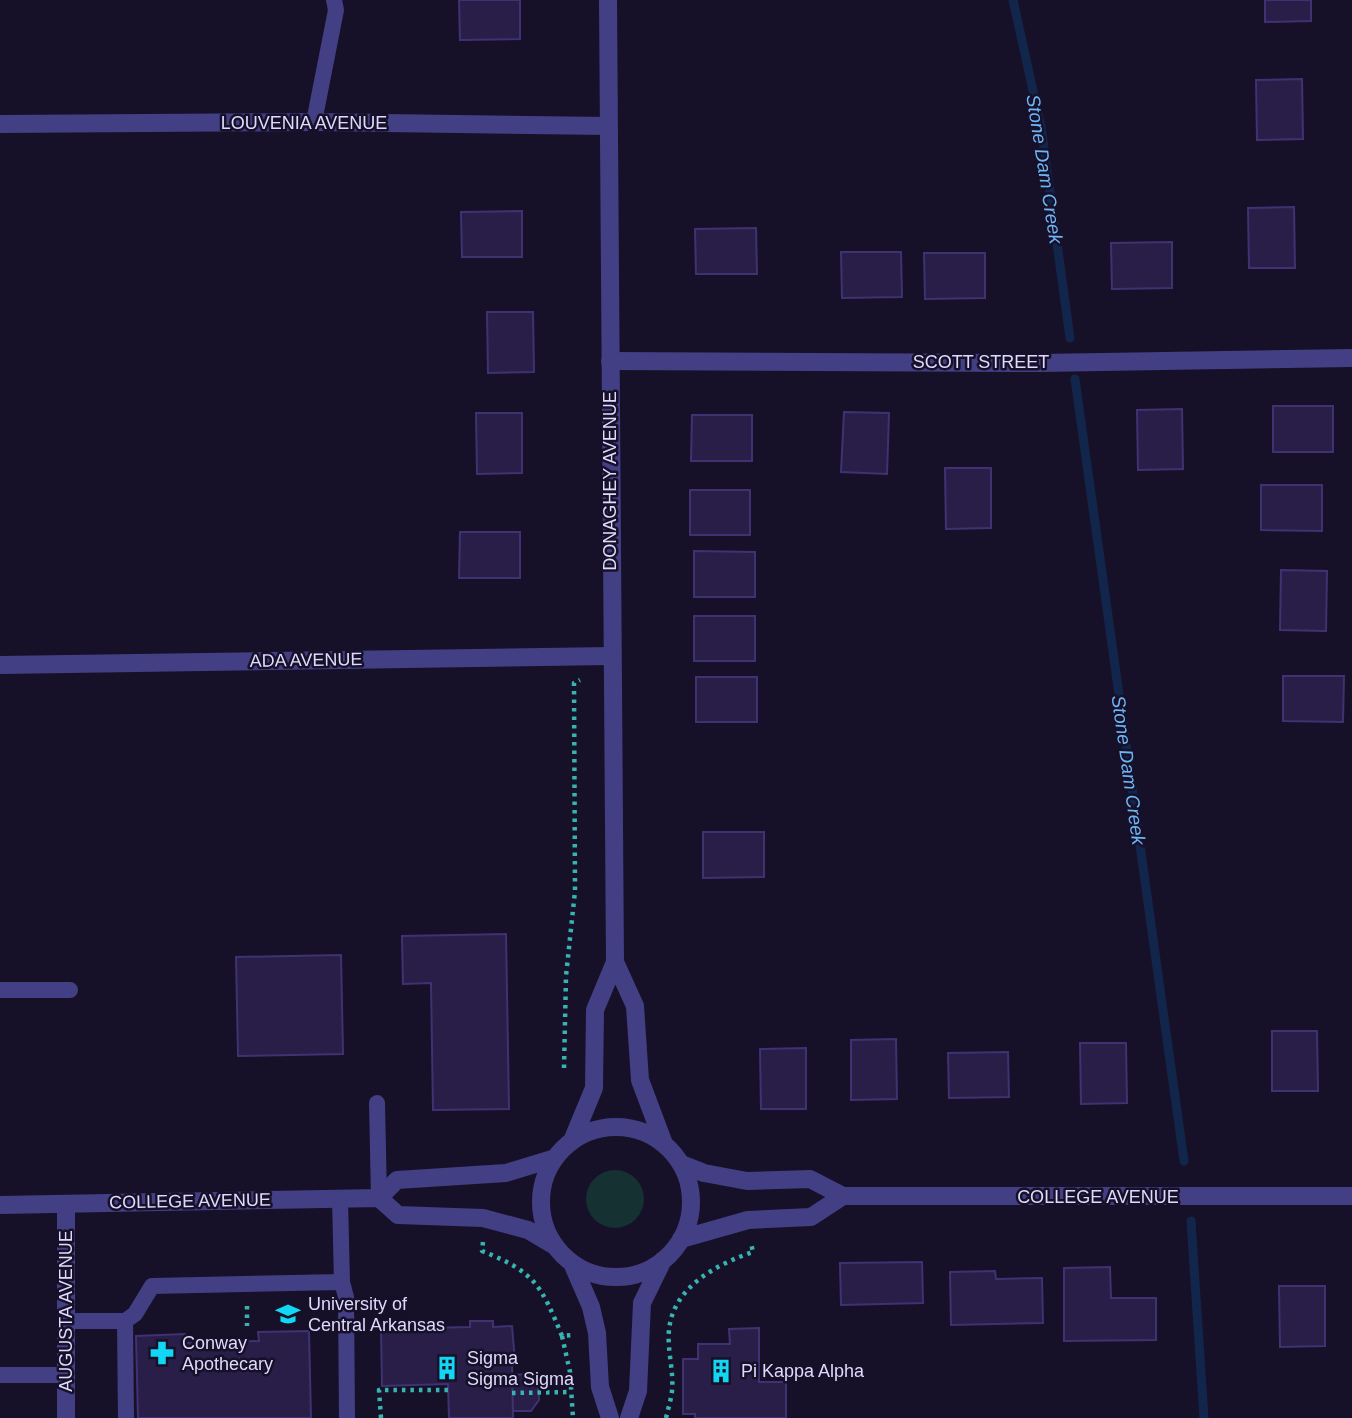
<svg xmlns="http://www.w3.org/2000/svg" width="1352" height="1418" viewBox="0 0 1352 1418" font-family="Helvetica,sans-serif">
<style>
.green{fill:#153131}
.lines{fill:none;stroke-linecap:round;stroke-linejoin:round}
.stream{stroke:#12264b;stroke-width:9}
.building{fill:#281e48;stroke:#403272;stroke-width:2}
.path{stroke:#37b4af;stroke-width:4.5;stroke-dasharray:3.5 5;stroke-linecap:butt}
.service{stroke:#433f84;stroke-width:16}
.minor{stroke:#433f84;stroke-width:18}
.tertiary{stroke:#433f84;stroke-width:18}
.labels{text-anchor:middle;stroke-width:5;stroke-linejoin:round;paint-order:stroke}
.street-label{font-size:18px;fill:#dfdafd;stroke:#161128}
.poi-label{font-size:18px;fill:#dfdafd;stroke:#161128;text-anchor:start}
.water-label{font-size:19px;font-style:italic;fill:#6eb5f7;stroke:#161128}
</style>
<rect width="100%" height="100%" fill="#161128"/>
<path class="green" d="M586 1199a29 29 0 1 1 58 0a29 29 0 1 1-58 0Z"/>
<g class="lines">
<path class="stream" d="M1013 0 1041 127 1070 338
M1075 379 1184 1161
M1191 1221 1204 1418"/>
</g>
<path class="building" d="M459 0H520V39L460 40Z
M1265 0H1311V21L1265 22Z
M1302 79 1303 139 1257 140 1256 80Z
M1294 207 1295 268H1249L1248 208Z
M522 211V257H462L461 212Z
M756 228 757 274H696L695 229Z
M1172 242V288L1112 289 1111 243Z
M841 252H901L902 297 842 298Z
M924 253H985V298L925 299Z
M487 312H533L534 372 488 373Z
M1273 406H1333V452H1273Z
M1182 409 1183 469 1138 470 1137 410Z
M844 412 889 413 887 474 841 472Z
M476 413H522V473L477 474Z
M692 415H752V461H691Z
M945 468H991V528L946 529Z
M1261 485H1322V531L1261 530Z
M690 490H750V535H690Z
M460 532H520V578H459Z
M694 551 755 552V597H694Z
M1281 570 1327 571 1326 631 1280 630Z
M694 616H755V661H694Z
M1283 676H1344L1343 722 1283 721Z
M696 677H757V722H696Z
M703 832H764V877L703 878Z
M506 934 509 1109 433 1110 431 983 403 984 402 936Z
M341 955 343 1054 238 1056 236 957Z
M1272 1031H1317L1318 1091H1272Z
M896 1039 897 1099 851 1100V1040Z
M1080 1043H1126L1127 1103 1081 1104Z
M806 1048V1109H761L760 1049Z
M1008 1052 1009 1097 949 1098 948 1053Z
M922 1262 923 1303 841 1305 840 1263Z
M1110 1267 1111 1298H1156V1340L1064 1341V1268Z
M995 1271 996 1279 1042 1278 1043 1323 951 1325 950 1272Z
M1279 1286H1325V1346L1280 1347Z
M470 1321H493V1327L512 1326 515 1361H512L513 1418H449L448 1384 382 1386 381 1329 470 1327Z
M759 1328V1382H786V1418H695V1414H683V1359H698V1344H730L729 1329Z
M309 1331 311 1418H138L136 1336 185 1334V1343L259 1341 258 1332Z
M529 1374 538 1382 539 1400 531 1411H513L512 1375Z"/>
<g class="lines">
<path class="path" d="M564 1068 566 976 575 891 574 683 580 680
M483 1242 482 1251C535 1272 541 1285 562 1336L574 1335
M247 1306V1326
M562 1336 570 1372 573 1418
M512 1393 571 1392
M381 1418 379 1390H448
M666 1418C668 1409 671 1400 672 1391 674 1371 667 1350 669 1330 673 1287 717 1264 753 1252L751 1243"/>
<path class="service" d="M314 122 336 10 334 0
M0 990H70
M377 1103 379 1198
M342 1282 346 1297 347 1418
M66 1321H125L135 1314 152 1286 342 1282 340 1199
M125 1321 126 1418
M0 1375H66"/>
<path class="minor" d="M0 124 314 122 608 126
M610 361 1040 363 1352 358
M0 665 611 656
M66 1204V1418"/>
<path class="tertiary" d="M615 962 635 1006 640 1080 664 1144
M541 1202a75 75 0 1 1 150 0a75 75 0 1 1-150 0Z
M572 1141 594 1088 595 1010 615 962 608 0
M681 1164 704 1173 747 1181 810 1179 843 1196H1352
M379 1198 397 1180 506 1173 555 1158
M0 1205 379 1198 398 1215 483 1218 528 1230 555 1246
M681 1239 748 1220 811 1217 843 1196
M572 1263 591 1307 597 1333 600 1387 610 1418
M629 1418 638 1391 642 1303 663 1260"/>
</g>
<defs>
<g id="university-bare" transform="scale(1.89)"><path d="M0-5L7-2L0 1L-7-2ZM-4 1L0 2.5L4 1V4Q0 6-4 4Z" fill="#11d7f2" stroke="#161128" stroke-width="2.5" paint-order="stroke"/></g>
<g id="pharmacy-bare" transform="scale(1.89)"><path d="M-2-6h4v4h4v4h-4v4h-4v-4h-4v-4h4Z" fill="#11d7f2" stroke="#161128" stroke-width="2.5" paint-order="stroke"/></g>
<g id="building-bare" transform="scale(1.89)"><path d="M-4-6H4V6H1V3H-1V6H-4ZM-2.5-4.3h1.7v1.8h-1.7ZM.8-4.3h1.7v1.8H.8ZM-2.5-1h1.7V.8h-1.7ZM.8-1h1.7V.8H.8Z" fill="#11d7f2" stroke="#161128" stroke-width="2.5" paint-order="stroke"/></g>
</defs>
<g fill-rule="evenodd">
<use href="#university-bare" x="288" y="1314"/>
<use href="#pharmacy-bare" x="162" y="1353"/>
<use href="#building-bare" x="447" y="1368"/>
<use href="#building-bare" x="721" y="1371"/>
</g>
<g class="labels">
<g class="street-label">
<text x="304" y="129">LOUVENIA AVENUE</text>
<text x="981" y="368">SCOTT STREET</text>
<text transform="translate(610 481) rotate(-90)" y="6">DONAGHEY AVENUE</text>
<text transform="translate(306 660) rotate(-1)" y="6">ADA AVENUE</text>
<text x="1098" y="1203">COLLEGE AVENUE</text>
<text transform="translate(190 1201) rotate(-1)" y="6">COLLEGE AVENUE</text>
<text transform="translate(66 1311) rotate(-90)" y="6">AUGUSTA AVENUE</text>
</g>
<g class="poi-label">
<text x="308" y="1310">University of<tspan x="308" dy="21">Central Arkansas</tspan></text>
<text x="182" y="1349">Conway<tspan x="182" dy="21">Apothecary</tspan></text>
<text x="467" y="1364">Sigma<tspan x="467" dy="21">Sigma Sigma</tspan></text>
<text x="741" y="1377">Pi Kappa Alpha</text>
</g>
<g class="water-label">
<text transform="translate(1045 169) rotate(81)" y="7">Stone Dam Creek</text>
<text transform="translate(1129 770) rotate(82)" y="7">Stone Dam Creek</text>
</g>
</g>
</svg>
